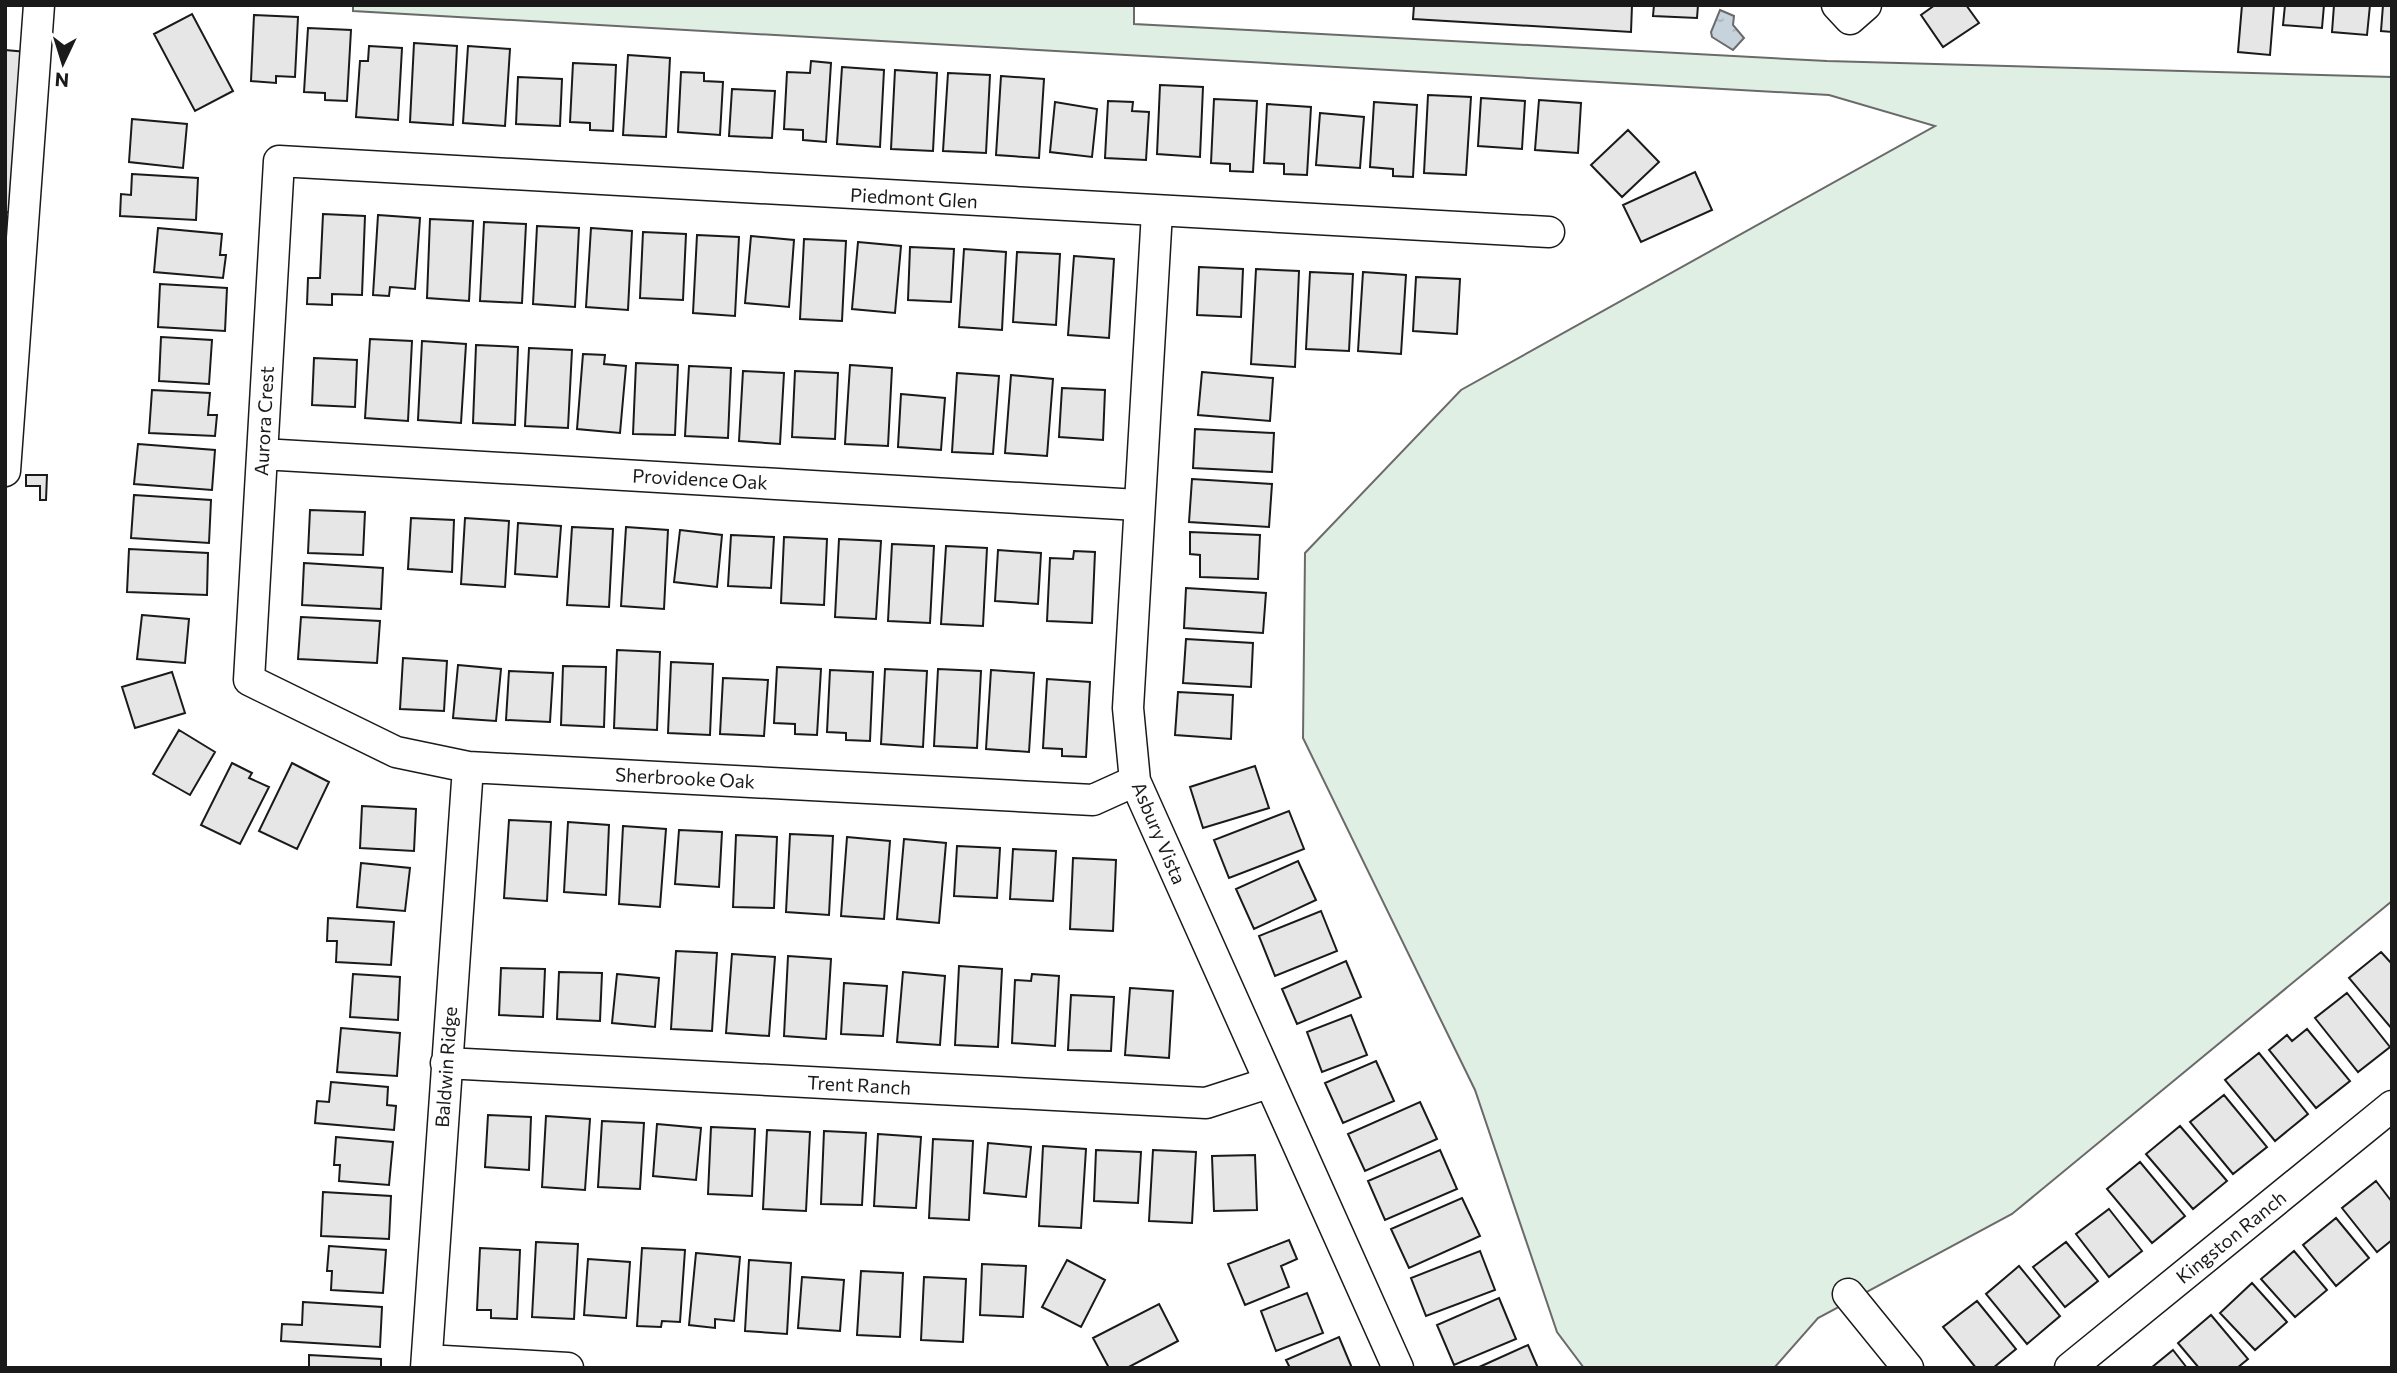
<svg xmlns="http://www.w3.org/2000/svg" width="2397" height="1373" viewBox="0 0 2397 1373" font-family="Commissioner,sans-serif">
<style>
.grass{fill:#e0efe3;stroke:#6a6a6a;stroke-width:2}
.water{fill:url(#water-ripples);stroke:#6a6a6a;stroke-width:2}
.building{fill:#e6e6e6;stroke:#1a1a1a;stroke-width:2}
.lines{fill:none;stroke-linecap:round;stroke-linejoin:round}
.minor-casing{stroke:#1a1a1a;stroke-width:33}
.minor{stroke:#fff;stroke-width:30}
.labels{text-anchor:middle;stroke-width:5;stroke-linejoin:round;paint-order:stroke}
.street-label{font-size:19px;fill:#1a1a1a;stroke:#fff}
</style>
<defs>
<pattern id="water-ripples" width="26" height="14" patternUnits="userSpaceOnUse" patternTransform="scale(1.75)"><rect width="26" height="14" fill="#c6d2dc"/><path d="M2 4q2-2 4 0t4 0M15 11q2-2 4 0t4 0" fill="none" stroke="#aab4bc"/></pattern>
</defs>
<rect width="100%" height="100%" fill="#fff"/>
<path class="grass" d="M353 5H1134V24L1827 61 2392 77V901L2012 1214 1818 1318 1774 1368H1584L1557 1332 1475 1090 1303 738 1305 553 1461 390 1935 126 1829 95 353 11Z"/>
<path class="water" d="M1720 10 1734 16 1733 25 1744 38 1733 50 1712 37 1711 32Z"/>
<path class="building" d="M1414 5H1632L1631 32 1413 19Z
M1654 5H1698L1697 18 1653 16Z
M1935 5H1966L1979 23 1943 47 1921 15Z
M2242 5H2274L2270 55 2238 52Z
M2285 5H2324L2322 28 2283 25Z
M2334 5H2370L2367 35 2332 32Z
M2383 5H2392V32L2381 31Z
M192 14 233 91 195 111 154 34Z
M254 15 298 17 295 77 276 76V83L251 81Z
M308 28 351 30 347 101 325 100V93L304 92Z
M414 43 457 46 453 125 410 122Z
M369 46 402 48 398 120 356 117 360 61H368Z
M468 46 510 49 505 126 463 123Z
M5 50 27 52 13 213 5 212Z
M628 55 670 58 666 137 623 135Z
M811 61 831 63 826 142 803 140V130L784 129 787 72 810 73Z
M573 63 616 65 613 131 590 130V123L570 122Z
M842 67 884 70 880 147 837 144Z
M895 70 937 73 933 151 891 149Z
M681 72 704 73V81L723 82 720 135 678 132Z
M948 73 990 75 986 153 943 151Z
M1001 76 1044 79 1039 158 996 155Z
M518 77 562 79 560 126 516 124Z
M1160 85 1203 87 1200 157 1157 154Z
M732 89 775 91 772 138 729 136Z
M1428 95 1471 97 1466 175 1424 173Z
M1481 98 1525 101 1522 149 1478 146Z
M1214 99 1257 101 1253 172 1230 171V164L1211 163Z
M1539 100 1581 103 1578 153 1535 150Z
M1108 101 1133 102 1132 111 1149 112 1146 160 1105 158Z
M1055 102 1097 109 1092 157 1050 152Z
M1374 102 1417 105 1413 177 1393 176V169L1370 167Z
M1267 104 1311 107 1307 175 1284 174V164L1264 163Z
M1320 113 1364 117 1360 168 1316 165Z
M132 119 187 124 183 168 129 162Z
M1628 130 1659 162 1622 197 1591 165Z
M1695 172 1712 210 1641 242 1623 205Z
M132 174 198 178 196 220 120 216 121 194 131 195Z
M323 214 365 216 362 295 332 294V305L307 304 308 278H320Z
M378 215 420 218 415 289 390 287 389 296 373 295Z
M430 219 473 221 469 301 427 298Z
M484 222 526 224 522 303 480 301Z
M537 226 579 228 575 307 533 304Z
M158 228 222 234 220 255H226L223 278 154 272Z
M591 228 632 231 628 310 586 307Z
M643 232 686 234 683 300 640 298Z
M697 235 739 237 735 316 693 313Z
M751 236 794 240 789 307 745 303Z
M804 239 846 241 842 321 800 319Z
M858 242 901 246 895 313 852 309Z
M910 247 954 249 951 302 908 300Z
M964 249 1006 252 1002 330 959 327Z
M1017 252 1060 254 1056 325 1013 322Z
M1074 256 1114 259 1109 338 1068 335Z
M1199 267 1243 269 1241 317 1197 315Z
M1256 269 1299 271 1295 367 1251 364Z
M1310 272 1353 274 1349 351 1306 349Z
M1363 272 1406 275 1401 354 1358 351Z
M1416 277 1460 279 1457 334 1413 331Z
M160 284 227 288 225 331 158 327Z
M161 337 212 340 209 384 159 381Z
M370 339 412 341 408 421 365 418Z
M422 341 466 344 461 423 418 420Z
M476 345 518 347 515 425 473 423Z
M529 348 572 350 568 428 525 426Z
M583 354 605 355 604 364 626 366 620 433 577 429Z
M314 358 357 360 355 407 312 405Z
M636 363 678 365 675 435 633 434Z
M850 365 892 368 888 446 845 444Z
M689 366 731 368 728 438 685 436Z
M743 371 784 373 780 444 739 441Z
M795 371 838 373 835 439 792 437Z
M1202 372 1273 378 1270 421 1198 415Z
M957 373 999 376 993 454 952 452Z
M1011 375 1053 379 1047 456 1005 453Z
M1062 388 1105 390 1103 440 1059 437Z
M152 390 210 393 208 415H217L215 436 149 433Z
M901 394 945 398 941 450 898 447Z
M1195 429 1274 433 1272 472 1193 468Z
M138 444 215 450 212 490 134 484Z
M26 475H47L46 500H40V486H26Z
M1192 479 1272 484 1269 527 1189 522Z
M134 495 211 500 209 543 131 538Z
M310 510 365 512 363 555 308 553Z
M411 518 454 520 452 572 408 569Z
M465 518 509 521 505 587 461 584Z
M518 523 561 526 557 577 515 574Z
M572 527 613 529 609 607 567 605Z
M626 527 668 530 664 609 621 606Z
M680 530 722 535 717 587 674 582Z
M1190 532 1260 535 1258 579 1200 577V555L1190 554Z
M731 535 774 537 771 588 728 586Z
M784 537 827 539 824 605 781 603Z
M839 539 881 541 876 619 835 617Z
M892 544 934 546 930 623 888 621Z
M946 546 987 548 983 626 941 624Z
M129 549 208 553 207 595 127 592Z
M998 550 1041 553 1038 604 995 601Z
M1074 551 1095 552 1092 623 1047 621 1050 558 1073 559Z
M304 563 383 568 381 609 302 605Z
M1186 588 1266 593 1263 633 1184 628Z
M142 615 189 619 185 663 137 659Z
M301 617 380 621 377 663 298 659Z
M1186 639 1253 643 1251 687 1183 683Z
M617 650 660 652 657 730 614 728Z
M403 658 447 661 444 711 400 709Z
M671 662 713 664 710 735 668 733Z
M458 665 501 669 496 721 453 718Z
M563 666 606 667 604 727 561 725Z
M777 667 821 669 817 735 795 734V724L774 723Z
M885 669 927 671 923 747 881 744Z
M938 669 981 671 977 748 934 746Z
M830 670 873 672 870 741 846 740V733L827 732Z
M991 670 1034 673 1029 752 986 749Z
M509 671 553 673 550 722 506 720Z
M172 672 185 713 135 728 122 687Z
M723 678 768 680 764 736 720 734Z
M1047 679 1090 682 1086 757 1062 756V749L1043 748Z
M1178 692 1233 695 1231 739 1175 735Z
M179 730 215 752 190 795 153 774Z
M232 763 252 773 249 778 269 787 240 844 201 825Z
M292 763 329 782 297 849 259 831Z
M1255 766 1269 808 1203 828 1190 787Z
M362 806 416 809 414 851 360 848Z
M1289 811 1304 849 1229 878 1214 840Z
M509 820 551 822 547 901 504 898Z
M568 822 609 825 606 895 564 892Z
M623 826 666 829 660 907 619 904Z
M679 830 722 832 719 887 675 884Z
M790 834 833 836 829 915 786 912Z
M736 835 777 837 774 908 733 907Z
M847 837 890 841 884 919 841 916Z
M904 839 946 843 939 923 897 919Z
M957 846 1000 848 997 898 954 896Z
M1013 849 1056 851 1053 901 1010 899Z
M1073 858 1116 860 1113 931 1070 929Z
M1298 861 1316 900 1254 929 1236 889Z
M361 863 410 868 405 911 357 907Z
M1321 911 1337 951 1275 976 1259 936Z
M328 918 394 922 391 965 336 962 337 941H327Z
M676 951 717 953 712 1031 671 1029Z
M2381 952 2392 964V1029L2349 978Z
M732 954 775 957 769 1036 726 1033Z
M788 956 831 959 826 1039 784 1036Z
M1346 961 1361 997 1297 1024 1282 989Z
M959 966 1002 969 998 1047 955 1045Z
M501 968 545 969 543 1017 499 1015Z
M559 972 602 973 600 1021 557 1019Z
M903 972 945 976 940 1045 897 1042Z
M353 974 400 977 398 1020 350 1017Z
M617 974 659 978 655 1027 612 1023Z
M1032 974 1059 976 1055 1046 1012 1043 1015 980 1031 981Z
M844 983 887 986 883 1036 841 1034Z
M1130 988 1173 991 1169 1058 1125 1055Z
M2347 993 2390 1047 2358 1072 2315 1018Z
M1071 995 1114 997 1111 1051 1068 1050Z
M1351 1015 1367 1055 1322 1072 1307 1032Z
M341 1028 400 1033 397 1076 337 1072Z
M2307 1029 2350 1081 2316 1108 2269 1050 2287 1035 2292 1041Z
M2259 1053 2308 1114 2275 1141 2225 1080Z
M1376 1061 1394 1101 1343 1123 1325 1083Z
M331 1082 388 1087 387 1105 396 1106 394 1130 315 1123 317 1101 329 1102Z
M2224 1095 2267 1147 2233 1174 2190 1122Z
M1420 1102 1437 1139 1365 1171 1348 1134Z
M488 1115 531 1117 529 1170 485 1167Z
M546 1116 590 1119 585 1190 542 1187Z
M602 1121 644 1123 640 1189 598 1187Z
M657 1124 701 1128 696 1180 653 1176Z
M2180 1126 2227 1181 2193 1209 2146 1154Z
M711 1127 755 1129 752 1196 708 1194Z
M767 1130 810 1132 806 1211 763 1209Z
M824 1131 866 1133 862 1205 821 1204Z
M878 1134 921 1137 916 1208 874 1206Z
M336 1137 393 1142 389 1185 339 1181 340 1165H334Z
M933 1139 973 1141 969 1220 929 1218Z
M988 1143 1031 1147 1026 1197 984 1193Z
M1043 1146 1086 1149 1081 1228 1039 1226Z
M1096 1150 1141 1152 1138 1203 1094 1201Z
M1153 1150 1196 1152 1192 1223 1149 1221Z
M1440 1150 1457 1189 1385 1220 1368 1181Z
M1255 1155 1257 1210 1214 1211 1212 1156Z
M2140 1162 2185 1216 2152 1243 2107 1189Z
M2376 1181 2392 1202V1240L2377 1252 2342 1208Z
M323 1192 391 1196 389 1239 321 1236Z
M1462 1198 1480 1236 1409 1268 1391 1229Z
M2109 1209 2142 1251 2109 1277 2076 1234Z
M2336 1218 2369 1258 2336 1286 2303 1245Z
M1289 1240 1297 1259 1281 1266 1289 1287 1245 1305 1228 1264Z
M536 1242 578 1244 574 1319 532 1317Z
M2066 1242 2098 1281 2065 1307 2033 1267Z
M329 1246 386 1250 383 1293 331 1290 332 1271H327Z
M480 1248 520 1250 517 1319 491 1318V1310H477Z
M642 1248 685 1250 680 1322 662 1321 661 1327 637 1326Z
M1480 1251 1495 1290 1426 1316 1411 1278Z
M2294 1251 2327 1290 2295 1317 2261 1279Z
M696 1253 740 1257 734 1321 715 1319V1328L689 1325Z
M588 1259 630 1262 626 1318 584 1315Z
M749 1260 791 1263 787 1334 745 1331Z
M1067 1260 1105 1280 1081 1327 1042 1307Z
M982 1264 1026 1266 1023 1317 980 1315Z
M2019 1266 2060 1316 2027 1344 1986 1294Z
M861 1271 903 1273 900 1337 857 1335Z
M802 1277 844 1280 840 1331 798 1328Z
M924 1277 966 1279 963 1342 921 1340Z
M2252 1283 2287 1322 2255 1350 2220 1313Z
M1307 1293 1323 1333 1276 1351 1261 1311Z
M1499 1298 1516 1339 1454 1365 1437 1325Z
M1977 1301 2016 1349 1993 1368H1976L1943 1327Z
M303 1302 382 1307 380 1347 281 1341 282 1324 302 1325Z
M1159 1304 1178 1341 1127 1368H1109L1093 1338Z
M2211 1315 2248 1359 2237 1368H2199L2178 1343Z
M1339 1337 1352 1368H1290L1286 1360Z
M1528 1345 1538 1368H1477Z
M2173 1350 2187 1368H2151Z
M309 1355 381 1359V1368H309Z"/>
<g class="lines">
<g class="minor-casing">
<path id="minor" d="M1837 5 1850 19 1866 5
M1157 212 1128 708 1135 781 1398 1368
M262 454 1138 505
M5 471 39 5
M1135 781 1093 800 468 767 396 752 249 680 279 161 1549 232
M446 1063 1206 1103 1268 1083
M1848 1294 1908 1368
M427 1360 568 1368
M426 1368 468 767
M2070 1368 2392 1106"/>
</g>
<use href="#minor" class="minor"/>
</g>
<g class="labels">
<g class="street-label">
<text transform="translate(914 198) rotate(3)" y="7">Piedmont Glen</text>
<text transform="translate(264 421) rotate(-87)" y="7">Aurora Crest</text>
<text transform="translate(700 479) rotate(3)" y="7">Providence Oak</text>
<text transform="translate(685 778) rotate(3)" y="7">Sherbrooke Oak</text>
<text transform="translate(1159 833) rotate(67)" y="7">Asbury Vista</text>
<text transform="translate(446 1067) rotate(-86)" y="7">Baldwin Ridge</text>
<text transform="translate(859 1085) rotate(3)" y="7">Trent Ranch</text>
<text transform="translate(2231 1237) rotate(-39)" y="7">Kingston Ranch</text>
</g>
</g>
<rect width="2397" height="1373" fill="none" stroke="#1a1a1a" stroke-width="14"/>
<g transform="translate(63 63) rotate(184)" stroke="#ffffff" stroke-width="5" paint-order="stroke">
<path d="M0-5L12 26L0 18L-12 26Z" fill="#1a1a1a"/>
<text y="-10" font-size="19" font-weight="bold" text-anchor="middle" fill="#1a1a1a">N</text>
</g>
</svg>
